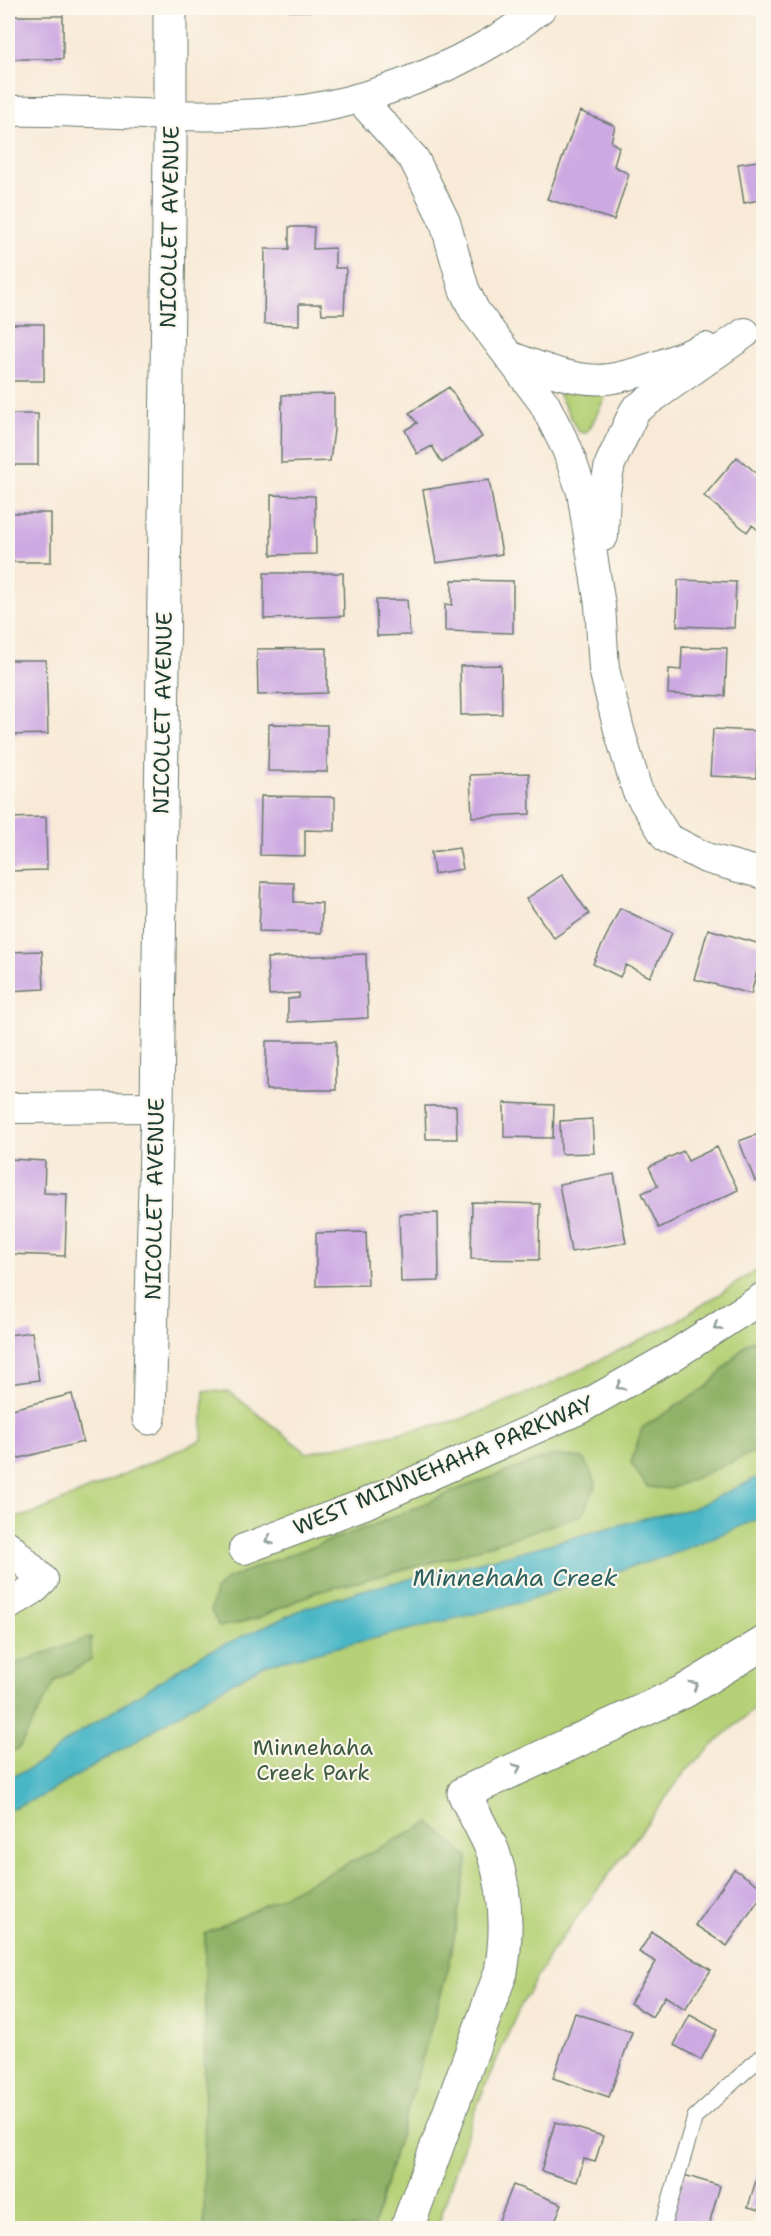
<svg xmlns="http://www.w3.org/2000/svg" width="771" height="2236" viewBox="0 0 771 2236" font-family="'Shantell Sans',sans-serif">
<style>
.green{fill:#b5d076;stroke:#6a8655;stroke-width:1.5}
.forest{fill:#90b267;stroke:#58784e;stroke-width:1.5}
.water{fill:#4ab6c6;stroke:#347a7d;stroke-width:1.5}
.building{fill:#cda9e2}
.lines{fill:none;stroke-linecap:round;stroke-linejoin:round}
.service-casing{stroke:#6b7a6d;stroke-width:17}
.minor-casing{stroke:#6b7a6d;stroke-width:32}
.tertiary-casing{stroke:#6b7a6d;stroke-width:35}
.secondary-casing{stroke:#6b7a6d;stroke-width:35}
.service{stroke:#fff;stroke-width:15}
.minor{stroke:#fff;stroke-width:30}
.tertiary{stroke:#fff;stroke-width:33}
.secondary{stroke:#fff;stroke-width:33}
.oneway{stroke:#8f9e9a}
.labels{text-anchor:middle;stroke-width:4.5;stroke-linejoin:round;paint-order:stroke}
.street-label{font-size:22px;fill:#1f3d34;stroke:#fbf7ec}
.park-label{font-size:22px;fill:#3d5a41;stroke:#fbf7ec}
.water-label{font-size:24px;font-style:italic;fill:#2c6160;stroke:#fbf7ec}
</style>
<rect width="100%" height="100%" fill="#fbf7ec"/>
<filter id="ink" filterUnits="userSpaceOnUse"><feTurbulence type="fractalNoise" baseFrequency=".0167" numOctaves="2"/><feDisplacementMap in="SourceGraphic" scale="12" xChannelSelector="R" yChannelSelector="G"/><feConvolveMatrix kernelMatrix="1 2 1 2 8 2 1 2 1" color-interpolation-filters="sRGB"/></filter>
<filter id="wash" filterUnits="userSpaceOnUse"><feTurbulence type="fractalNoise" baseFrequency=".008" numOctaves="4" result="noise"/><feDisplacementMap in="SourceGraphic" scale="24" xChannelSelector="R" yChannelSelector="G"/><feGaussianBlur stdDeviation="1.35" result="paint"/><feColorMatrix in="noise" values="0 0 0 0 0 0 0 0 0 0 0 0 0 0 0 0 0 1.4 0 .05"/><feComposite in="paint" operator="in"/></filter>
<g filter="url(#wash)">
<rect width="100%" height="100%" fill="#f8ead7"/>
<path class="green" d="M558 387 605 392V397L590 428 585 433H581L577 429 558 393Z
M763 1266V1702L725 1734 685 1772 552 1951 518 2011 475 2110 437 2228H8V1520L37 1512 202 1440 204 1391 230 1392 307 1453 459 1420 549 1385 674 1323Z"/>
<path class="forest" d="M763 1335V1448L670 1489 647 1487 631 1463 642 1428 708 1386 747 1343Z
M553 1455 583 1458 596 1483 582 1515 456 1556 314 1593 256 1619 219 1627 211 1611 215 1591 226 1580 253 1568 379 1523 461 1488Z
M91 1637V1660L56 1680 19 1748 8 1753V1666Z
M430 1823 468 1857 449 1966 373 2228H204L205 1934Z"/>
<path class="water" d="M763 1475V1517L668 1556 582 1581 519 1603 264 1665 208 1696 118 1752 42 1796 8 1810V1777L25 1771 44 1760 69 1739 201 1655 305 1608 363 1590 508 1555 645 1518 691 1509Z"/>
<g id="blocks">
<path class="building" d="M290 8H362V11H290Z
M8 16H63V59H8Z
M580 111 615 126 611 142 619 147 614 166 629 174 614 220 547 199Z
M764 160V199L744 203 738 164Z
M8 225H14V296H8Z
M289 227H314L313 249 335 248V268H346L344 314H322L321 304H299V325L264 324 265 249H289Z
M8 324H44V381H8Z
M449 387 482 437 442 463 432 446 417 454 405 430 417 423 409 413Z
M334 394V430L330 461 281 463 282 395Z
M8 414H38V465H8Z
M737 457 764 479V535L752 525 747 532 704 496Z
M489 480 502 554 436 563 423 490Z
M271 495 315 496 316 554 271 555Z
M8 513H51V562H8Z
M264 573H343L344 616 264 619Z
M452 580 513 581V633L445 631V604L452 605Z
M678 580 736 582 734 628 677 626Z
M376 600H407L410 635 377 636Z
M682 647 727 648 725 696 668 694 669 669 681 670Z
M327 648V693L258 695 257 649Z
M8 660H46L48 734 8 735Z
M501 665 502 714 461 715 460 666Z
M269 724 327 725V772L268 771Z
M713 729 758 731 756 778 710 776Z
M529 773 530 814 472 817 470 775Z
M261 796 335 797V831L305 830V856L260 855Z
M46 817 47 870 8 871V818Z
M459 848 463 869 434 874 431 852Z
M562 875 589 914 554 938 526 899Z
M261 882 294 883V902L322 903 321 933 259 931Z
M620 908 672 933 650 977 626 965 620 977 593 964Z
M708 929 764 945 751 994 694 979Z
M42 951 44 989 8 991V952Z
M366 954 368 1018 288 1022V999L299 998V993L269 995 267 958Z
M266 1041H336V1090H266Z
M504 1103 554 1105 553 1138 504 1137Z
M425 1106H456L457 1139H426Z
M592 1119 594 1153 561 1154 560 1121Z
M764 1132V1178L755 1181 739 1141Z
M717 1147 738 1190 659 1228 642 1193 658 1186 649 1167 683 1151 688 1161Z
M10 1159 45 1161 44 1193 67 1194 65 1256 8 1254 9 1196H8V1168L10 1169Z
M614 1174 626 1243 571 1252 559 1184Z
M472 1202 540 1204 539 1260 471 1259Z
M438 1213 439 1281 401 1282 399 1214Z
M366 1232 368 1285 316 1286V1233Z
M32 1332 39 1380 8 1384V1335Z
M72 1394 83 1442 8 1461V1410Z
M734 1869 764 1889V1892L727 1946 695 1925Z
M652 1932 711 1970 685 2009 665 1996 652 2017 630 2003 656 1962 639 1952Z
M575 2013 632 2032 609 2097 553 2078Z
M690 2015 717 2030 701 2060 674 2045Z
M555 2122 603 2136 595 2162 584 2159 577 2182 541 2171Z
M759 2170 764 2171V2211L748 2207Z
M684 2175 720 2186 708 2228H669Z
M513 2185 562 2204 552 2228H496Z"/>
</g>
</g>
<g filter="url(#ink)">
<use href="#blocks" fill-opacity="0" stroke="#6b7a6d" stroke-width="1.5"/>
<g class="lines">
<g class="service-casing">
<path id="service" d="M662 2228 695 2117 764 2054"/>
</g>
<g class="minor-casing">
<path id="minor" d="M359 98 414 159 445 222 464 289 474 310 544 403 567 449 582 492 600 605 604 669 619 730 637 790 667 838 706 858 764 874
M8 111C103 109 200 122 295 111 363 103 442 73 501 37 515 29 528 17 541 8
M509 356C537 367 578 383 608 379 638 375 677 359 705 348
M603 536 605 491 610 464 635 410 745 333
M8 1108 157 1107
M8 1546 43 1580
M244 1549 362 1505 579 1409 671 1357 764 1297
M8 1605 35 1588 43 1580"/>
</g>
<g class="tertiary-casing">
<path id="tertiary" d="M407 2228 501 1972C508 1931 507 1892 493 1852 485 1832 473 1813 464 1793L685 1691 764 1643"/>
</g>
<g class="secondary-casing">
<path id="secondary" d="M149 1418 157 1107 170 150V8"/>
</g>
<use href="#service" class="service"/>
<use href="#minor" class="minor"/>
<use href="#tertiary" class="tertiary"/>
<use href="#secondary" class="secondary"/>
</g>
<defs><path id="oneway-chevron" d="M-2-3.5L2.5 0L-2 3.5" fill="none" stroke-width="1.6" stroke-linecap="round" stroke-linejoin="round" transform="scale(1.5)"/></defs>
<g class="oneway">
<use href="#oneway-chevron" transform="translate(717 1327) rotate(147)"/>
<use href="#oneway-chevron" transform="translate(620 1386) rotate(150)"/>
<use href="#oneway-chevron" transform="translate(269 1540) rotate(160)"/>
<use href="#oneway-chevron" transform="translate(694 1685) rotate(-31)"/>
<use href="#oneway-chevron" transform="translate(517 1768) rotate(-25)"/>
</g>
</g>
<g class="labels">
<g class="street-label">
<text transform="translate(169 227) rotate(-89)" y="8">NICOLLET AVENUE</text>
<text transform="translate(162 713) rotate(-89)" y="8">NICOLLET AVENUE</text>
<text transform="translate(154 1199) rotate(-89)" y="8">NICOLLET AVENUE</text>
<text transform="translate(443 1465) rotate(-23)" y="8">WEST MINNEHAHA PARKWAY</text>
</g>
<g class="park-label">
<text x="313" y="1755">Minnehaha<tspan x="313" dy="25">Creek Park</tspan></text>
</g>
<g class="water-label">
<text x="515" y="1586">Minnehaha Creek</text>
</g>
</g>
<rect width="771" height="2236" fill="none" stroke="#fbf7ec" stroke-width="30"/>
</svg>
